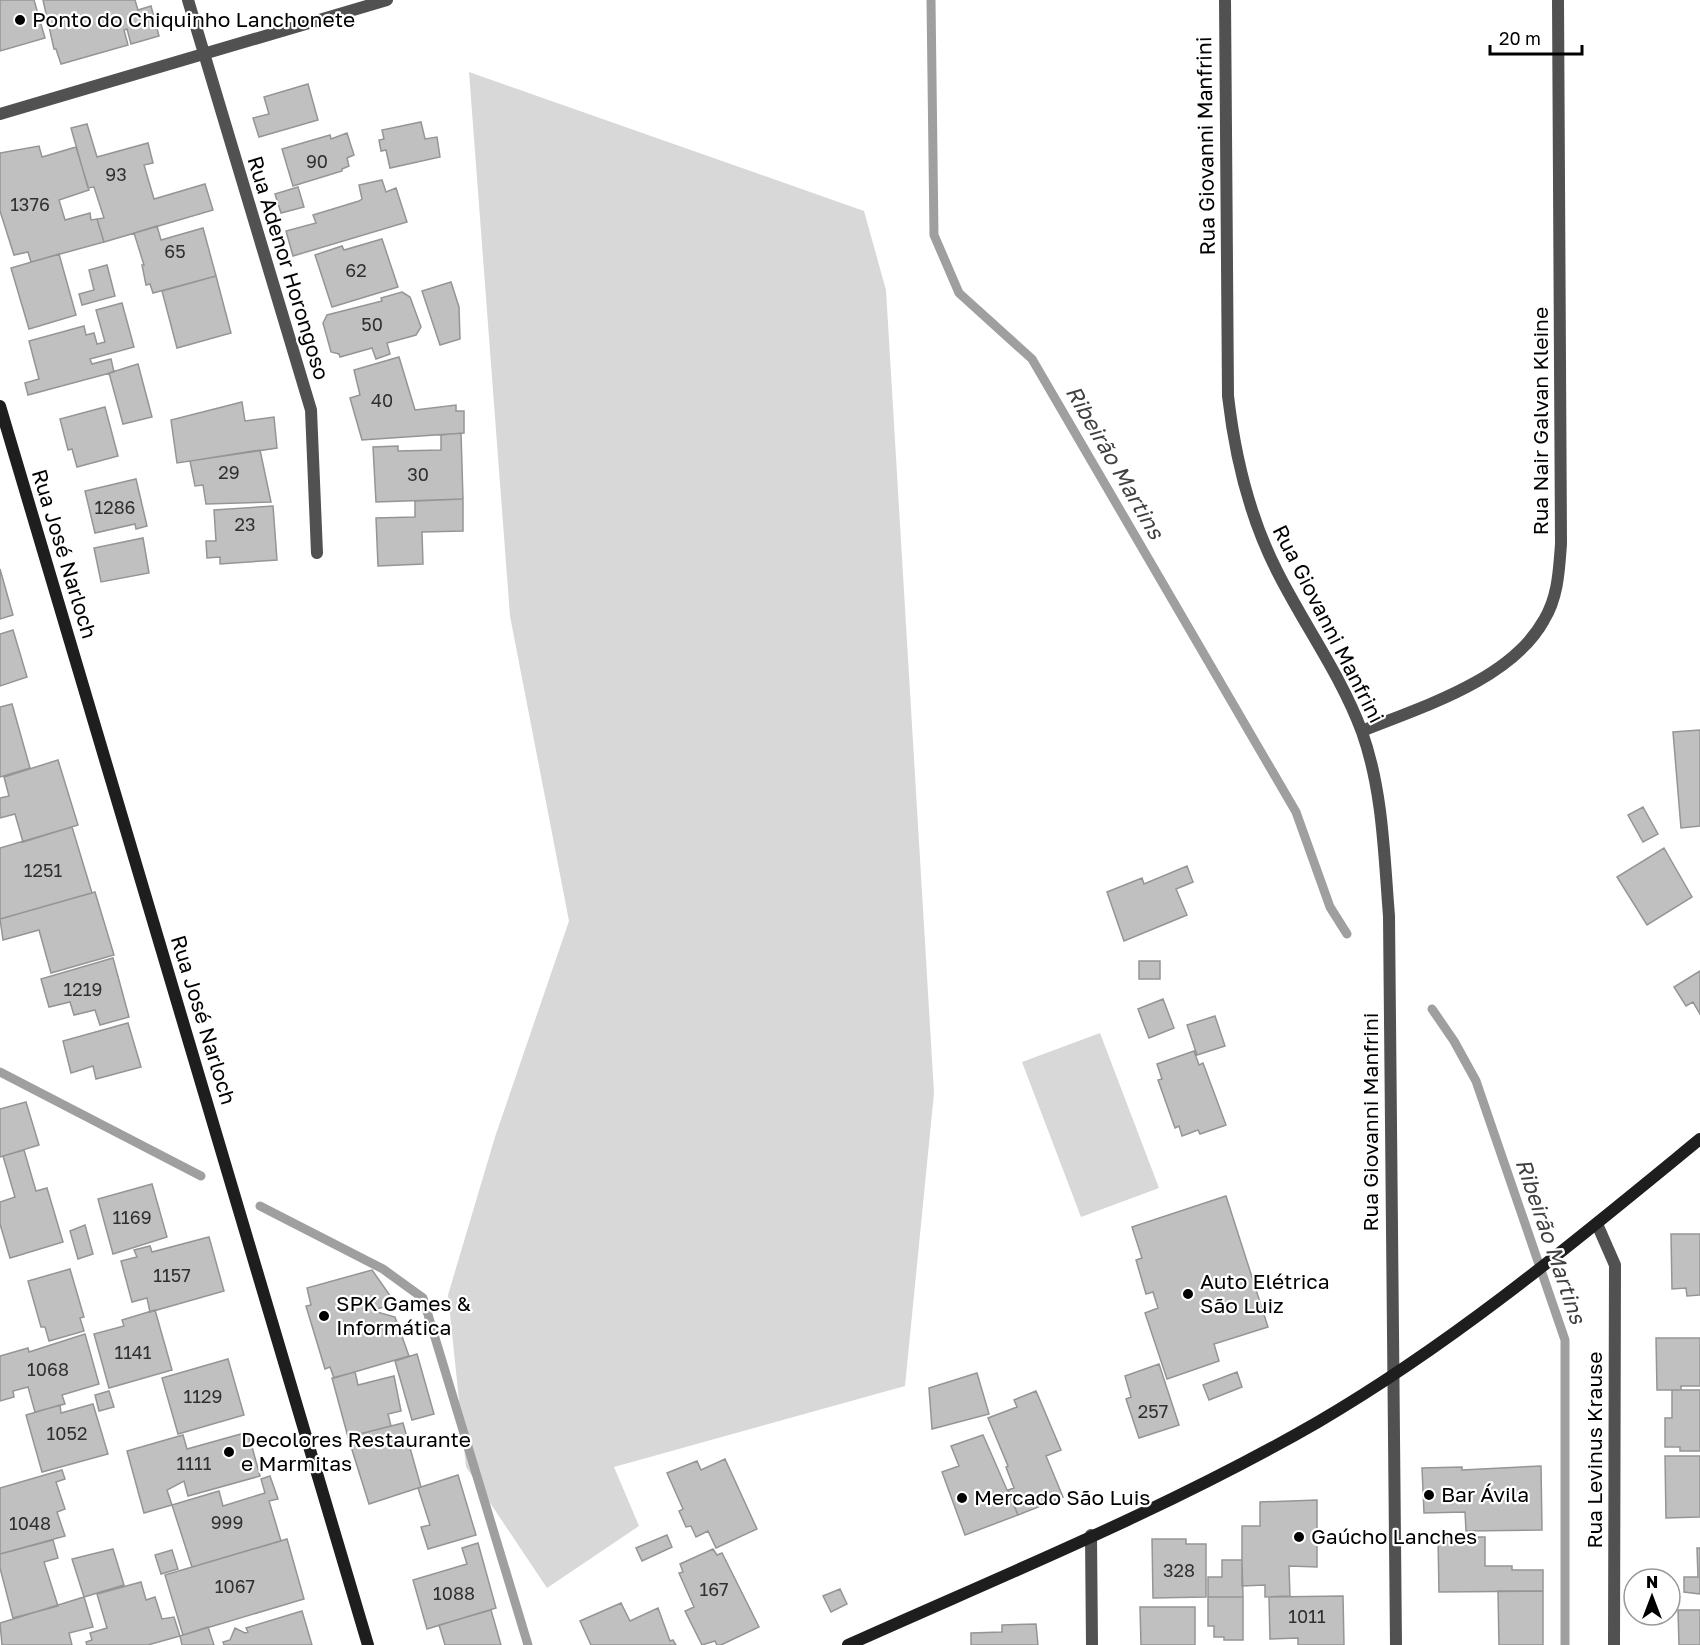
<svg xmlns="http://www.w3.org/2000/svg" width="1700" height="1645" viewBox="0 0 1700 1645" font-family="'Golos Text',sans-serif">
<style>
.green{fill:#d8d8d8}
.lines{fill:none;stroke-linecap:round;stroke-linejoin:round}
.stream{stroke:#9f9f9f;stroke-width:9}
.building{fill:#c0c0c0;stroke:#959595;stroke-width:1.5}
.street{stroke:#515151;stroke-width:12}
.secondary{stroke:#1e1e1e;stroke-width:12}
.poi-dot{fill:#000;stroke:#fff;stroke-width:2}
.labels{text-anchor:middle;stroke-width:4.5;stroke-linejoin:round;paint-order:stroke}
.number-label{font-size:18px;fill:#303030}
.poi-label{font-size:21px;fill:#000;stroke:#fff;text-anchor:start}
.street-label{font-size:21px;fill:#000;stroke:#fff}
.water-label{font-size:22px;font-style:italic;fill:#404040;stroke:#fff}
</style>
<rect width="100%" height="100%" fill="#fff"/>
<path class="green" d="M469 72 864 211 886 290 934 1093 905 1386 614 1467 639 1526 547 1588 466 1467 448 1295 495 1137 569 921 510 616Z
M1100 1033 1159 1188 1081 1217 1022 1062Z"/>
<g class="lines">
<path class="stream" d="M931 0 934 235 959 293 1032 359 1296 812 1330 907 1347 934
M1432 1009 1454 1041 1476 1081 1565 1340V1645
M0 1072 201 1176
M260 1206 383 1269 423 1298 528 1645"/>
</g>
<path class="building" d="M0 0H34L45 38 0 51Z
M43 0H135L138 10 151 6 159 36 131 44 127 29 124 30 128 45 61 64 56 49H54Z
M308 84 318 120 259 137 253 118 269 114 264 97Z
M421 122 425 139 437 137 440 157 390 168 386 150 381 151 379 140 384 139 382 130Z
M87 124 97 157 148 143 153 163 144 165 154 199 205 184 213 210 104 242 97 219 104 218 94 187 88 188 71 128Z
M347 133 354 155 347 158 349 166 342 169V171L293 186 282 149 330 135 331 139Z
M39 146 42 157 76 147 89 190 59 200 65 220 90 213 91 220 97 219 104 242 31 262 28 252 14 255 0 211V153Z
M382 180 386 192 396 188 407 222 293 256 286 231 316 223 313 215 359 201 362 199 359 185Z
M298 187 304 207 281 213 275 194Z
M157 226 161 240 203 228 216 276 153 293 150 284 146 285 142 265H144L134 233Z
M382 239 398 287 332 307 315 255 342 246 344 250Z
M59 254 76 315 29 329 11 268Z
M107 265 115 296 82 305 79 294 94 290 89 270Z
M216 276 231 333 177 348 162 291Z
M451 282 459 307 460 339 440 345 422 291Z
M402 292 410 297 421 327 416 335 387 343 390 354 376 359 372 348 340 357 339 354 331 352 323 323 327 315 382 301 381 298Z
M122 303 134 347 90 359 92 364 111 359 114 372 28 395 25 383 39 379 29 341 84 326 86 335 94 333 97 344 105 342 96 310Z
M399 357 415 410 456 405V411H464V433L362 440 350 398 360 395 354 370Z
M138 364 152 417 123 424 109 373Z
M242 402 245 421 274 417 277 448 177 463 171 420Z
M105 407 118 456 77 467 72 449 68 450 60 419Z
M461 433 463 499 376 502 373 447 398 446V451L441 450V435Z
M260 450 271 502 206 504 203 485 195 486 190 461Z
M136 479 147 526 136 529 135 524 95 533 85 491Z
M463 499V531L422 532 423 564 378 566 376 518 415 517V501Z
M273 506 277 560 220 564V557L207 558 206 541H216L214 510Z
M143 538 149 573 101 582 94 548Z
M0 569 13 615 0 619Z
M13 630 27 677 0 686V634Z
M12 704 30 768 0 777V707Z
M1700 730V826L1681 828 1673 732Z
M58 760 78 825 23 842 15 814 0 818V798L9 796 4 777Z
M1643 807 1658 834 1643 842 1628 815Z
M72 827 92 893 0 919V848Z
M1664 848 1692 897 1647 925 1617 877Z
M1187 866 1193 882 1176 889 1187 915 1124 941 1107 892 1142 878 1144 884Z
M95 892 114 955 51 973 39 930 3 940 0 919Z
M113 958 129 1017 100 1025 95 1010 74 1015 70 1002 49 1007 41 979Z
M1139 961H1160V979H1139Z
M1700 971V1014L1693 1002 1686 1006 1674 987Z
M1163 999 1174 1028 1149 1038 1138 1009Z
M1215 1016 1225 1046 1197 1055 1187 1025Z
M128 1023 141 1067 96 1079 93 1066 71 1073 63 1041Z
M1194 1051 1199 1065 1203 1063 1226 1125 1200 1134 1198 1130 1182 1136 1179 1126 1175 1128 1158 1080 1162 1079 1157 1064Z
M26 1102 39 1145 0 1157V1109Z
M24 1150 36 1191 47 1188 63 1242 10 1258 0 1224V1202L15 1197 3 1156Z
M152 1184 167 1237 113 1254 98 1199Z
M1226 1196 1268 1327 1214 1344 1219 1361 1167 1379 1145 1313 1158 1308 1153 1292 1146 1294 1136 1260 1142 1258 1132 1227Z
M85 1225 93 1254 78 1259 70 1231Z
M1671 1234H1700V1295L1687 1296 1686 1288 1672 1289Z
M209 1237 224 1291 150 1312 147 1298 132 1302 121 1261 137 1257 134 1250 150 1246 152 1252Z
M70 1269 84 1317 80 1318 84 1331 49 1341 45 1327H41L28 1281Z
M372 1270 396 1304 376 1309 377 1312 395 1317 409 1356 334 1378 330 1367 325 1369 306 1306 311 1305 307 1288Z
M155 1310 172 1370 109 1388 94 1334 124 1326 122 1320Z
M85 1334 99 1384 62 1395 65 1404 35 1412 28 1387 13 1391 14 1397 0 1401V1356L28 1348 29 1352Z
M1656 1338H1700V1386H1681V1390H1657Z
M417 1354 434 1414 412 1420 395 1361Z
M228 1359 244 1415 178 1434 162 1378Z
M1159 1364 1179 1425 1139 1438 1126 1399 1131 1397 1125 1376Z
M355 1372 358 1385 394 1376 401 1411 388 1414 391 1426 348 1437 332 1378Z
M1237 1372 1242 1387 1209 1400 1203 1385Z
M977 1373 989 1414 932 1429 929 1388Z
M1672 1390H1700V1451H1680V1447H1665V1418H1672Z
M109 1391 114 1407 99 1411 95 1395Z
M1036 1391 1061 1450 1046 1456 1063 1497 1018 1515 1008 1490 1014 1488 1006 1467 1008 1466 988 1418 1017 1407 1014 1400Z
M93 1404 108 1454 42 1472 26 1415 60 1405 61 1413Z
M403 1423 421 1487 369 1504 348 1437Z
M248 1432 260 1476 188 1496 184 1481 167 1490 172 1505 144 1513 127 1451 183 1435 187 1449Z
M983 1435 1018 1515 965 1535 942 1472 959 1466 951 1446Z
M1665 1456H1700V1517L1666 1518Z
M725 1459 757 1529 716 1548 708 1531 696 1537 691 1526 686 1527 679 1511 683 1509 667 1473 697 1461 701 1470Z
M1541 1466 1542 1530 1466 1531 1465 1512 1424 1513 1422 1468 1462 1467V1470Z
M62 1470 65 1479 56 1482 65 1509 57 1512 65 1536 0 1554V1488Z
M458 1475 476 1535 428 1549 421 1527 430 1525 418 1488Z
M270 1476 278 1499 269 1501 281 1541 192 1567 172 1505 219 1491 223 1506 265 1493 261 1479Z
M1317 1500V1567L1289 1566 1290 1596 1265 1597V1585L1242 1586V1526H1260V1502Z
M667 1535 672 1547 642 1561 636 1548Z
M1438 1537H1485V1566H1512V1570H1543V1591L1439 1592Z
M287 1539 304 1599 183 1635 165 1575Z
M1152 1539H1186V1544H1206V1597L1153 1598Z
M53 1540 58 1558 44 1562 58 1606 13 1618 0 1568V1554Z
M478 1543 496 1608 427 1629 413 1580 467 1564 462 1548Z
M1697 1548H1700V1594L1684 1592V1577H1698Z
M113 1549 124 1585 84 1597 72 1559Z
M713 1549 717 1555 722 1553 759 1627 721 1645H717L715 1641 702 1645 685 1611 694 1607 679 1573 683 1572 680 1564Z
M172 1550 178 1569 161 1574 155 1555Z
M1222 1560H1242L1243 1597H1208V1577H1222Z
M141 1582 146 1600 155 1597 162 1619 174 1617 180 1636 148 1645H87L86 1642 92 1640 90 1633 107 1628 97 1594Z
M840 1589 847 1604 831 1612 823 1596Z
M1498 1591H1543V1645H1499Z
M1343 1596 1344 1645H1298V1638L1270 1639 1269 1597Z
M84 1597 93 1627 69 1633 72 1645H2L0 1623Z
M1208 1597H1243V1640H1224V1637H1214V1626H1208Z
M621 1603 630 1621 658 1608 670 1641 673 1640 676 1645H591L580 1621Z
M1140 1607H1195V1645H1141Z
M491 1610 501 1645H445L439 1625Z
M1678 1610H1700V1645H1679Z
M302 1611 312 1645H224L223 1642 230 1640 235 1628 245 1633 248 1632 246 1628Z
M1036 1624 1038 1645H971V1633L1002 1632V1625Z
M208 1627 214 1645H182L180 1636Z"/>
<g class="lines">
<path class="street" d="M188 0 311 410 317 553
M1225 0 1228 396C1235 457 1249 516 1277 571 1304 625 1341 675 1362 732 1383 791 1384 855 1389 916L1396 1645
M0 114 387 0
M1362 731C1421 707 1511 680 1544 620 1558 597 1559 571 1561 544L1558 0
M1597 1224 1615 1265 1614 1645
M1091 1535 1092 1645"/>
<path class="secondary" d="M0 406 368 1645
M848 1645C1006 1574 1169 1508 1318 1422 1455 1342 1578 1239 1700 1139"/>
</g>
<g class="poi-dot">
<circle cx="20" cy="20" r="6"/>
<circle cx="1188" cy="1294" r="6"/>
<circle cx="324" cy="1316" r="6"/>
<circle cx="229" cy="1452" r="6"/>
<circle cx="1429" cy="1495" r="6"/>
<circle cx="962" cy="1498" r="6"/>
<circle cx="1299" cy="1537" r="6"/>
</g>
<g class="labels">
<g class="number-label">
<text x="317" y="168">90</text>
<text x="116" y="181">93</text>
<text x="30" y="211">1376</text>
<text x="175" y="258">65</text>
<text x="356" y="277">62</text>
<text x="372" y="331">50</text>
<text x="382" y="407">40</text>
<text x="229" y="479">29</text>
<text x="418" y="481">30</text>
<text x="115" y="514">1286</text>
<text x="245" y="531">23</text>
<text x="43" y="877">1251</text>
<text x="83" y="996">1219</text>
<text x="132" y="1224">1169</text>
<text x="172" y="1282">1157</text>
<text x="133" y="1359">1141</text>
<text x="48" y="1376">1068</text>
<text x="203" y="1403">1129</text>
<text x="1153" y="1418">257</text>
<text x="67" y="1440">1052</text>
<text x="194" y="1470">1111</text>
<text x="227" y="1529">999</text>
<text x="30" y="1530">1048</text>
<text x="1179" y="1577">328</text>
<text x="235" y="1593">1067</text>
<text x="714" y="1596">167</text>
<text x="454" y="1600">1088</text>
<text x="1307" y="1623">1011</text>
</g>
<g class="poi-label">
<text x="32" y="27">Ponto do Chiquinho Lanchonete</text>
<text x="1200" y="1289">Auto Elétrica<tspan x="1200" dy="24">São Luiz</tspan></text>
<text x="336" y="1311">SPK Games &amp;<tspan x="336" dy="24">Informática</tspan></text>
<text x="241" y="1447">Decolores Restaurante<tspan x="241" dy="24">e Marmitas</tspan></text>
<text x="1441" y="1502">Bar Ávila</text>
<text x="974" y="1505">Mercado São Luis</text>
<text x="1311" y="1544">Gaúcho Lanches</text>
</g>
<g class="street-label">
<text transform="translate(1206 146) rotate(-91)" y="7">Rua Giovanni Manfrini</text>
<text transform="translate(288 268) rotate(73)" y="7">Rua Adenor Horongoso</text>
<text transform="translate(1541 421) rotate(-90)" y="7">Rua Nair Galvan Kleine</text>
<text transform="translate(64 554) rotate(73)" y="7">Rua José Narloch</text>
<text transform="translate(1328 624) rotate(63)" y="7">Rua Giovanni Manfrini</text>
<text transform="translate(203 1020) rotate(73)" y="7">Rua José Narloch</text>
<text transform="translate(1371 1122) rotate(-90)" y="7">Rua Giovanni Manfrini</text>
<text transform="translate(1595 1450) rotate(-90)" y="7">Rua Levinus Krause</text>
</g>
<g class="water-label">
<text transform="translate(1115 462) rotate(60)" y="8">Ribeirão Martins</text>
<text transform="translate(1551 1241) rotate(71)" y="8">Ribeirão Martins</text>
</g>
</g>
<g transform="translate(1652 1597)"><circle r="28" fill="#ffffff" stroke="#999999" stroke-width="1.5"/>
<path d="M0-4.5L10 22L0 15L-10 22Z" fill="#000000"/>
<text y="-9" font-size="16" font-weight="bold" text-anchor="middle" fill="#000000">N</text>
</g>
<path d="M1490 45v9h92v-9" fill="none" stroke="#000000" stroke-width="3"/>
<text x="1499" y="45" font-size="18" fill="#000000" stroke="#ffffff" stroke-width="4.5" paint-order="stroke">20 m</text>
</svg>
